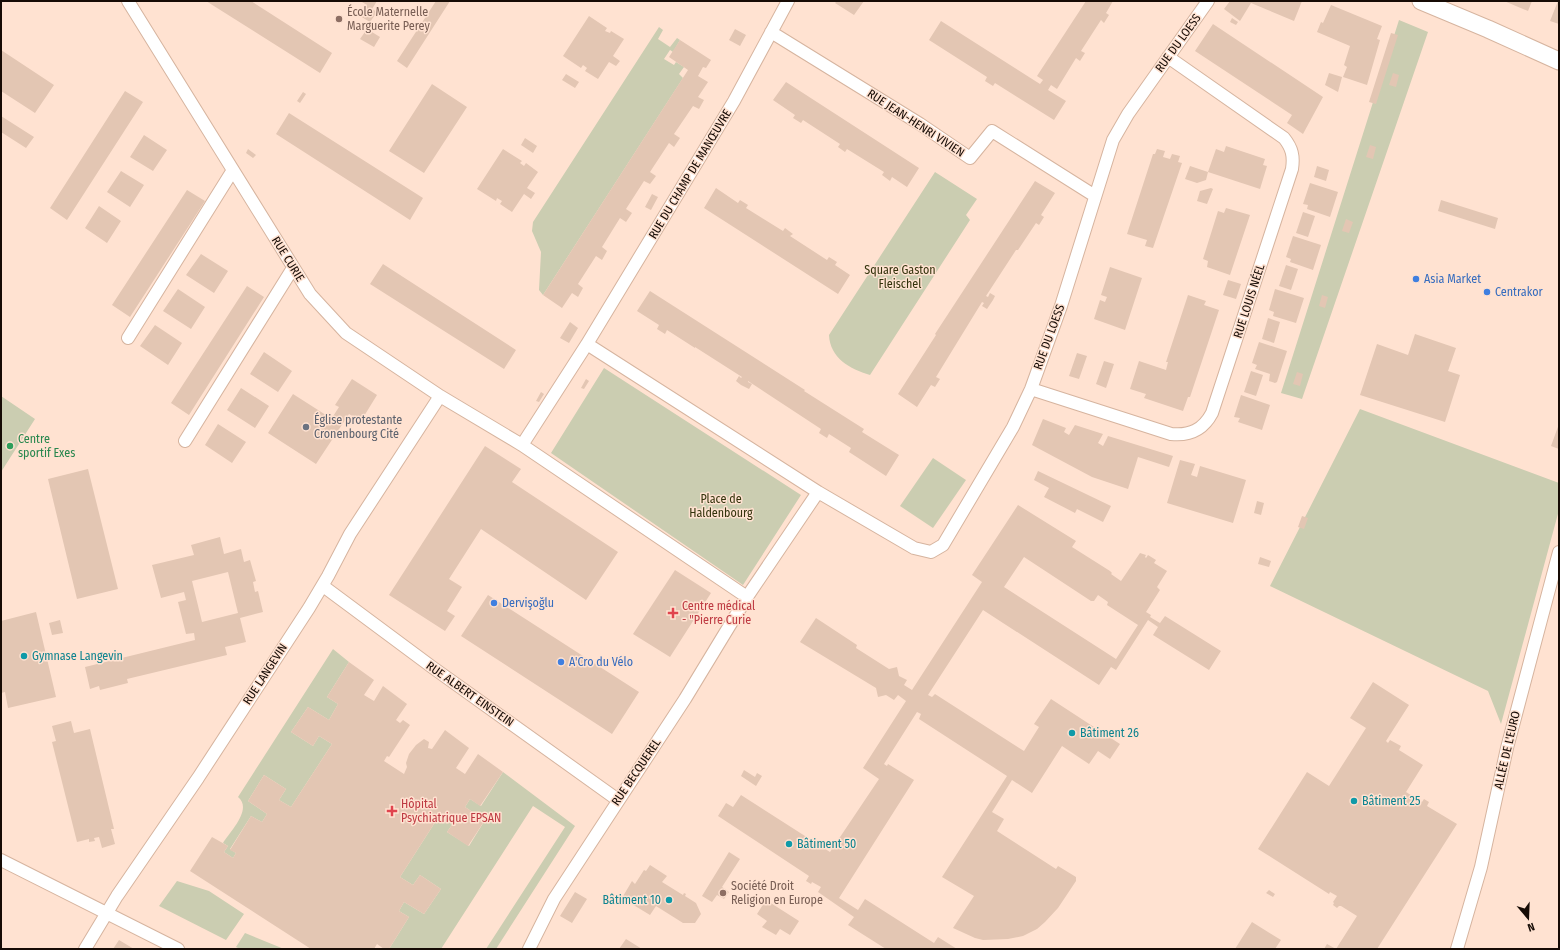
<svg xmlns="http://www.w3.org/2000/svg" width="1560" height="950" viewBox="0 0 1560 950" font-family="'Fira Sans Condensed',sans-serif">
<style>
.green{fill:#cbcdb1}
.building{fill:#e3c6b3;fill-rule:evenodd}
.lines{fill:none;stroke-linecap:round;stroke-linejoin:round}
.street-casing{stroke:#d6b49f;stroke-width:14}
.secondary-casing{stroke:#d6b49f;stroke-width:19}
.street{stroke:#fff;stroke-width:12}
.secondary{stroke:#fff;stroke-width:17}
.education-dot{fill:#8d6e63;stroke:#ffe2d1;stroke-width:1.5}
.shop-dot{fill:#3f7fe0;stroke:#ffe2d1;stroke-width:1.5}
.worship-dot{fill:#6b7280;stroke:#ffe2d1;stroke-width:1.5}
.leisure-dot{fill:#2e9e5b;stroke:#ffe2d1;stroke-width:1.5}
.health-dot{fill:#e0444e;stroke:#ffe2d1;stroke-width:1.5}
.culture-dot{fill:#0f9aa8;stroke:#ffe2d1;stroke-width:1.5}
.labels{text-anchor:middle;stroke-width:3;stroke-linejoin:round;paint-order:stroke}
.education-label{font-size:12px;fill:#785e54;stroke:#ffe2d1;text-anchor:start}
.street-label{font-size:12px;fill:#160b05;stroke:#ffe2d1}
.park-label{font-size:12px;fill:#33330c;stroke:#ffe2d1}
.shop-label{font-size:12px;fill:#366cbe;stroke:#ffe2d1;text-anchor:start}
.worship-label{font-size:12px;fill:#5b616d;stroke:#ffe2d1;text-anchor:start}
.leisure-label{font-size:12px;fill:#27864d;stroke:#ffe2d1;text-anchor:start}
.health-label{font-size:12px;fill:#be3a42;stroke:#ffe2d1;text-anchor:start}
.culture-label{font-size:12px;fill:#0d838f;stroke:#ffe2d1;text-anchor:start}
</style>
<rect width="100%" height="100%" fill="#ffe2d1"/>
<path class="green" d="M1399 20 1428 32 1302 399 1281 393Z
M659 27 663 30 658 39 670 47 677 38 680 40 673 52 670 50 664 59 674 65 676 62 684 67 679 74 683 78 543 295 539 290 541 252 532 231 533 222Z
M935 172 977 199 966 215 970 220 870 375C850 369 830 358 829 335Z
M604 368 801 495 743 585 551 453Z
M1 396 35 419 1 472Z
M1360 409 1559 483V510L1501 724 1488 691 1270 586Z
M933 458 966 480 933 528 900 506Z
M333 649 349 662 327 697 338 704 329 720 308 707 291 732 313 746 319 736 332 744 291 807 279 800 286 789 264 775 248 801 267 814 262 822 251 816 230 849 236 853 233 858 224 852 228 846 223 843C230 832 253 809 238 797Z
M503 772 575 826 496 949H486L565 827 533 806 441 949H389L409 917 399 911 404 902 424 914 441 889 420 875 413 885 400 877 441 813 454 822 447 832 469 846 485 820 465 807 470 799 481 806Z
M177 881 209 891 244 914 226 940 159 906Z
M245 933 284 949H240L236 947Z"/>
<path class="building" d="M206 1H251L332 53 320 73Z
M363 1H377L372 9 377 12 370 22 360 16 367 5 362 2Z
M436 1H450L407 68 397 61Z
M837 1H864L854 15 835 3Z
M1086 1H1113L1106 13 1109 15 1104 23 1101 20 1081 51 1085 53 1080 61 1076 58 1057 89 1051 85 1048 90 1066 101 1054 120 995 83 993 86 985 81 987 77 929 40 941 21 1040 84 1043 80 1037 76Z
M1230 1H1302L1294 21 1251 3 1240 21 1224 9Z
M1504 1H1532L1528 11Z
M1558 1H1559V24L1550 21Z
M1331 5 1382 26 1377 39 1380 40 1367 85 1343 77 1347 67 1344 65 1350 46 1317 32 1321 22 1323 23Z
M589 16 607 28 605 31 610 33 611 31 624 39 613 56 620 61 616 66 609 62 598 79 585 71 587 68 583 65 581 68 563 56Z
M1232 18 1238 22 1236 25 1230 22Z
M1213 24 1323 97 1303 134 1287 123 1292 115 1195 51Z
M367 29 380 37 374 47 360 39Z
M735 29 746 35 740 46 729 40Z
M1391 33 1398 35 1376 104 1369 102Z
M680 40 711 60 706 68 703 67 698 76 708 82 698 97 704 100 699 109 693 106 674 134 680 138 674 147 669 143 650 172 656 176 650 184 644 181 626 209 632 213 626 222 620 218 602 247 607 251 602 260 596 256 578 284 583 288 578 297 572 293 562 308 543 295 688 70 669 57Z
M1 50 54 85 35 113 1 91Z
M1329 73 1342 77 1338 92 1325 85Z
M1393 73 1399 75 1396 87 1389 85Z
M566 74 579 82 575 88 562 80Z
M786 82 919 168 907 187 892 177 890 181 882 175 884 172 847 149 845 152 838 147 840 144 803 120 801 123 793 118 795 115 773 100Z
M432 84 467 107 424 173 389 151Z
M125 91 143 102 67 220 50 208Z
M303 92 306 94 300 103 297 101Z
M289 113 423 198 410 220 276 134Z
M1 116 34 137 26 148 1 132Z
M144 135 167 150 153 171 130 157Z
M525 138 537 146 533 153 521 145Z
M1370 145 1376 147 1373 159 1366 157Z
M1226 146 1265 159 1263 165 1267 166 1260 189 1208 172 1216 149 1224 152Z
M248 149 256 155 253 158 246 153Z
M503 149 522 161 520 163 524 166 526 163 538 172 527 188 535 193 531 199 524 194 512 212 500 204 502 201 497 198 496 201 477 189Z
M1157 149 1165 151 1163 157 1170 159 1172 154 1180 156 1178 162 1182 163 1153 248 1145 246 1147 240 1127 234 1153 154H1155Z
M1190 166 1208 172 1206 180 1197 183 1185 179Z
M1317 166 1329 170 1326 181 1314 177Z
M121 171 144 185 130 207 107 192Z
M1035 181 1055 193 1041 215 1044 217 1039 225 1036 223 1018 250H1016L986 296 988 297 990 293 995 296 993 300 987 309 982 306 984 303 982 302 936 377 940 379 935 387 931 385 917 407 898 394 936 335 935 334Z
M1310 183 1338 192 1330 217 1307 209 1308 205 1303 204Z
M716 188 738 203 740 200 748 205 746 208 783 231 785 228 793 234 790 236 827 260 829 257 837 262 835 265 850 275 838 294 704 208Z
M1211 188 1213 189 1207 204 1197 201 1200 191Z
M187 190 205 201 130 317 112 305Z
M652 194 658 197 651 210 645 207Z
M1441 200 1498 218 1495 229 1438 211Z
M99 206 121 221 107 243 85 228Z
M1226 208 1250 215 1230 275 1207 267 1208 261 1203 259 1218 211 1224 213Z
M1303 212 1315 216 1308 237 1296 233Z
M1346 219 1353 222 1349 233 1342 231Z
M1293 236 1321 245 1313 270 1290 262 1291 259 1286 257Z
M201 254 228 271 214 293 186 275Z
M383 264 516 350 504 369 370 284Z
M1286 265 1298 269 1291 290 1279 286Z
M1110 267 1142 278 1125 330 1094 319 1100 300 1105 302 1107 297 1101 295Z
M1228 280 1241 284 1236 299 1223 295Z
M247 286 264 297 189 415 171 403Z
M178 289 205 307 191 329 163 311Z
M1275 289 1304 298 1296 323 1273 316 1274 312 1269 310Z
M650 291 805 390 804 391 864 429 862 432 899 455 886 476 849 452 851 448 829 434 827 438 819 433 821 429 748 381V382L752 384 749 389 741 385 736 381 739 376 741 378 742 377 695 347V348L667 330 665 334 657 329 659 325 637 311Z
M1188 295 1206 301 1204 305 1219 310 1190 397H1188L1183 411 1144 398 1146 394 1130 389 1139 361 1166 370 1168 362H1166Z
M1322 295 1328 297 1325 308 1319 306Z
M1268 318 1280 322 1274 343 1262 339Z
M570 322 578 328 569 343 560 338Z
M155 325 182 343 168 365 140 346Z
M1415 334 1456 348 1448 371 1460 375 1445 422 1360 395 1377 344 1408 355Z
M1259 342 1287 351 1277 382 1275 383 1269 381 1270 374 1255 369 1257 365 1252 363Z
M264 352 292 371 278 392 250 374Z
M1077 353 1087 356 1079 379 1069 376Z
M1104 361 1114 364 1106 388 1096 384Z
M1251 371 1263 375 1256 396 1244 392Z
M1297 372 1303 374 1300 386 1293 384Z
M352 379 377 395 361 421 349 414 316 464 268 433 293 394 329 417 328 419 330 421 339 407 335 405Z
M586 379 589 381 584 389 581 388Z
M241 388 269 406 255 428 227 410Z
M541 392 544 394 539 402 536 401Z
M1241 395 1270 405 1262 430 1238 422 1240 418 1234 417Z
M1043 419 1066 428 1064 432 1069 435 1075 425 1103 434 1098 443 1103 446 1108 436 1173 456 1169 467 1138 457 1128 489 1092 477 1032 445Z
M218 424 246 442 232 463 205 445Z
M1559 424V449L1551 446Z
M485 446 521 469 512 482 618 552 586 600 481 529 449 579 462 587 447 611 455 616 445 631 389 595Z
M1180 460 1195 464 1191 475 1197 477 1200 466 1246 480 1233 523 1167 503Z
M88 469 118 589 77 599 48 479Z
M1038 471 1111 506 1103 522 1077 509 1075 513 1044 497 1049 488 1034 480Z
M1257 501 1264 503 1261 515 1254 513Z
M1018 505 1076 541 1072 547 1110 571 1112 573 1111 574 1121 581 1140 553 1146 555 1145 557 1146 558 1148 555 1156 560 1154 563 1167 571 1157 587 1160 590 1146 612 1151 615 1150 617 1160 623 1165 616 1221 651 1209 670 1153 635 1158 627 1148 620 1116 670 1111 667 1099 685 983 610 928 695 932 697 935 694 1024 751 1039 727 1034 724 1051 699 1120 744 1110 759 1098 751 1089 764 1062 746 1032 793 1012 780 992 812 1004 819 997 831 1056 869 1058 866 1076 877V881L1058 908 1045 922 1037 929 1023 936 1008 939 983 940 975 938 953 928 974 896 942 877 1007 776 919 719 921 714 917 712 884 764 887 766 888 764 914 780 839 898 858 910 865 899 934 943 938 937 957 949H886L848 925 854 917 818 892 821 887 812 882 811 884 806 881 809 876 718 816 726 803 733 807 741 795 830 852 879 779 863 768 906 701 898 695 894 700 886 695 878 697 876 688 800 642 816 618 857 645 856 648 889 669 897 667 899 676 907 680 904 685 912 690 982 582 972 575ZM1024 557 1091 601H1094L1098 595 1108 602 1107 605 1138 625 1116 659 1004 587Z
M1302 516 1308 518 1304 529 1298 527Z
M220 537 224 554 241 549 244 562 250 560 256 581 253 582 255 592 258 591 263 612 240 618 246 642 225 647 227 655 127 679 128 683 100 690 99 686 90 689 85 667 195 640 194 633 186 634 178 602 186 600 184 592 161 598 152 565 194 555 191 545ZM228 572 238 613 202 622 192 581Z
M1260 557 1271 561 1269 567 1258 564Z
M675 570 711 593 670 657 633 634Z
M488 595 639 692 612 734 461 636Z
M36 612 56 697 8 708 5 692 1 693V621Z
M60 620 63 633 52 635 49 623Z
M349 662 374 680 364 695 374 701 383 686 407 704 396 720 400 723 403 720 410 725 389 757 387 756 384 761 404 774 407 767 406 763 409 754 416 745 424 739 429 742 428 748 432 749 445 730 469 748 456 768 465 774 478 754 503 772 480 806 470 799 465 807 485 820 468 846 447 832 454 822 441 813 400 877 413 885 420 875 441 889 424 914 404 902 399 911 409 917 389 949H384L377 944 374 949H311L190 871 212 837 228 846 224 852 233 858 236 853 230 850 251 816 262 822 267 814 248 801 264 775 286 789 279 800 291 807 332 744 319 736 313 746 291 732 308 707 329 720 338 704 327 697Z
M1373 682 1409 705 1386 741 1388 743 1390 740 1401 746 1399 750 1423 765 1406 792 1422 802 1424 799 1429 802 1427 806 1457 824 1377 949H1336L1357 916 1341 906H1339L1337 908 1333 905 1334 903 1333 902 1337 896 1330 892 1329 894 1258 849 1307 772 1329 786 1366 728 1350 718Z
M71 721 74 733 90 729 114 829H111L115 844 102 848 99 837 94 838 95 841 89 842V839L77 842 52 742 56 741 52 726Z
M744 770 755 777 757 773 762 776 756 786 741 776Z
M729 852 740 859 722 887 729 892 724 899 717 895 712 902 702 896Z
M650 865 667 876 662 882 683 895 684 893 686 894 685 896 696 903 701 914 695 923H683L656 906 650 915 622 898 632 881 635 884 644 870 646 871Z
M1269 890 1275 894 1273 897 1266 893Z
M575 892 587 899 572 923 560 916Z
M766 900 799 921 790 935 780 929 776 935 762 927 767 921 757 914Z
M1252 922 1281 940 1275 949H1235Z
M626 939 642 949H619Z
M119 940 134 949H113Z
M1327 944 1336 949H1324Z"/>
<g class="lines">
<g class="street-casing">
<path id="street" d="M128 1 310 294 346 333 440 396 522 445 747 597
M771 32 920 124 970 158 992 131 1095 196
M128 338 233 170
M1031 389 1171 434C1190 436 1203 430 1212 413L1292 169C1294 156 1292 148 1284 138L1168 57
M185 441 293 268
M522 445 587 344 734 101 788 1
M818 492 914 548 931 552 943 545 1013 427 1031 389 1061 306 1113 140 1128 114 1208 1
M323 586 432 667 618 800
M1 860 178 949
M85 949 117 896 198 778 309 608 328 576 350 534 440 396
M529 949 554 899 685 699 747 597 818 492 587 344
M1457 949 1481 867 1507 748 1559 552"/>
</g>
<g class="secondary-casing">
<path id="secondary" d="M1421 1 1488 29 1559 61"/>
</g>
<use href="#street" class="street"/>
<use href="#secondary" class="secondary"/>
</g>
<g class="education-dot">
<circle cx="339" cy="19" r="4"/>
<circle cx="723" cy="893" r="4"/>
</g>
<g class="shop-dot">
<circle cx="1416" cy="279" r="4"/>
<circle cx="1487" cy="292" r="4"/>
<circle cx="494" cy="603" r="4"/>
<circle cx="561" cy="662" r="4"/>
</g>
<circle class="worship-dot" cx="306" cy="427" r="4"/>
<circle class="leisure-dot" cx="10" cy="446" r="4"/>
<g class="health-dot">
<path d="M671 607h4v4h4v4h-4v4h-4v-4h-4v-4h4z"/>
<path d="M390 805h4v4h4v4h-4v4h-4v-4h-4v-4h4z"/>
</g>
<g class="culture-dot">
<circle cx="24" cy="656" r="4"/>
<circle cx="1072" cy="733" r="4"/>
<circle cx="1354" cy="801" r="4"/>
<circle cx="789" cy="844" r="4"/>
<circle cx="669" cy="900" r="4"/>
</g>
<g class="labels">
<g class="education-label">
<text x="347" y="16">École Maternelle<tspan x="347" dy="14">Marguerite Perey</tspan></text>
<text x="731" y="890">Société Droit<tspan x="731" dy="14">Religion en Europe</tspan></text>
</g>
<g class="street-label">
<text transform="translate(1178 43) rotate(-54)" y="4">RUE DU LOESS</text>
<text transform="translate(916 123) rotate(33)" y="4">RUE JEAN-HENRI VIVIEN</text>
<text transform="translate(690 174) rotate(-59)" y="4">RUE DU CHAMP DE MANŒUVRE</text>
<text transform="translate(288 259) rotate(58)" y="4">RUE CURIE</text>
<text transform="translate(1249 301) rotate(-72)" y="4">RUE LOUIS NÉEL</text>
<text transform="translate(1049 337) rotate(-70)" y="4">RUE DU LOESS</text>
<text transform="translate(265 674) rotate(-57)" y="4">RUE LANGEVIN</text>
<text transform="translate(470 694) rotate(35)" y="4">RUE ALBERT EINSTEIN</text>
<text transform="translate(1507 750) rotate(-77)" y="4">ALLÉE DE L'EURO</text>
<text transform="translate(636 772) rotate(-56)" y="4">RUE BECQUEREL</text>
</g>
<g class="park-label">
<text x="900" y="274">Square Gaston<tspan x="900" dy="14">Fleischel</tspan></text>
<text x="721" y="503">Place de<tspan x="721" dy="14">Haldenbourg</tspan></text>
</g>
<g class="shop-label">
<text x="1424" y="283">Asia Market</text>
<text x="1495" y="296">Centrakor</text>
<text x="502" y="607">Dervişoğlu</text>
<text x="569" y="666">A'Cro du Vélo</text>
</g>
<g class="worship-label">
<text x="314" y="424">Église protestante<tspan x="314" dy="14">Cronenbourg Cité</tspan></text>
</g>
<g class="leisure-label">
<text x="18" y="443">Centre<tspan x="18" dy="14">sportif Exes</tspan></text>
</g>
<g class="health-label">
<text x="682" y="610">Centre médical<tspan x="682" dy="14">- "Pierre Curie</tspan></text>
<text x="401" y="808">Hôpital<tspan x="401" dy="14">Psychiatrique EPSAN</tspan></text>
</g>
<g class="culture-label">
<text x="32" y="660">Gymnase Langevin</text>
<text x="1080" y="737">Bâtiment 26</text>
<text x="1362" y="805">Bâtiment 25</text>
<text x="797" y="848">Bâtiment 50</text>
<text x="661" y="904" text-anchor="end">Bâtiment 10</text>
</g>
</g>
<rect width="1560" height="950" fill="none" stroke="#160b05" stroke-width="4"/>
<g transform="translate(1528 918) rotate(161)" stroke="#ffe2d1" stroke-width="3" paint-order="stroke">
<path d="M0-3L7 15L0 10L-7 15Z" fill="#160b05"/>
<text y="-6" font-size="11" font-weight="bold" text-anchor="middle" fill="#160b05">N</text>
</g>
</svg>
